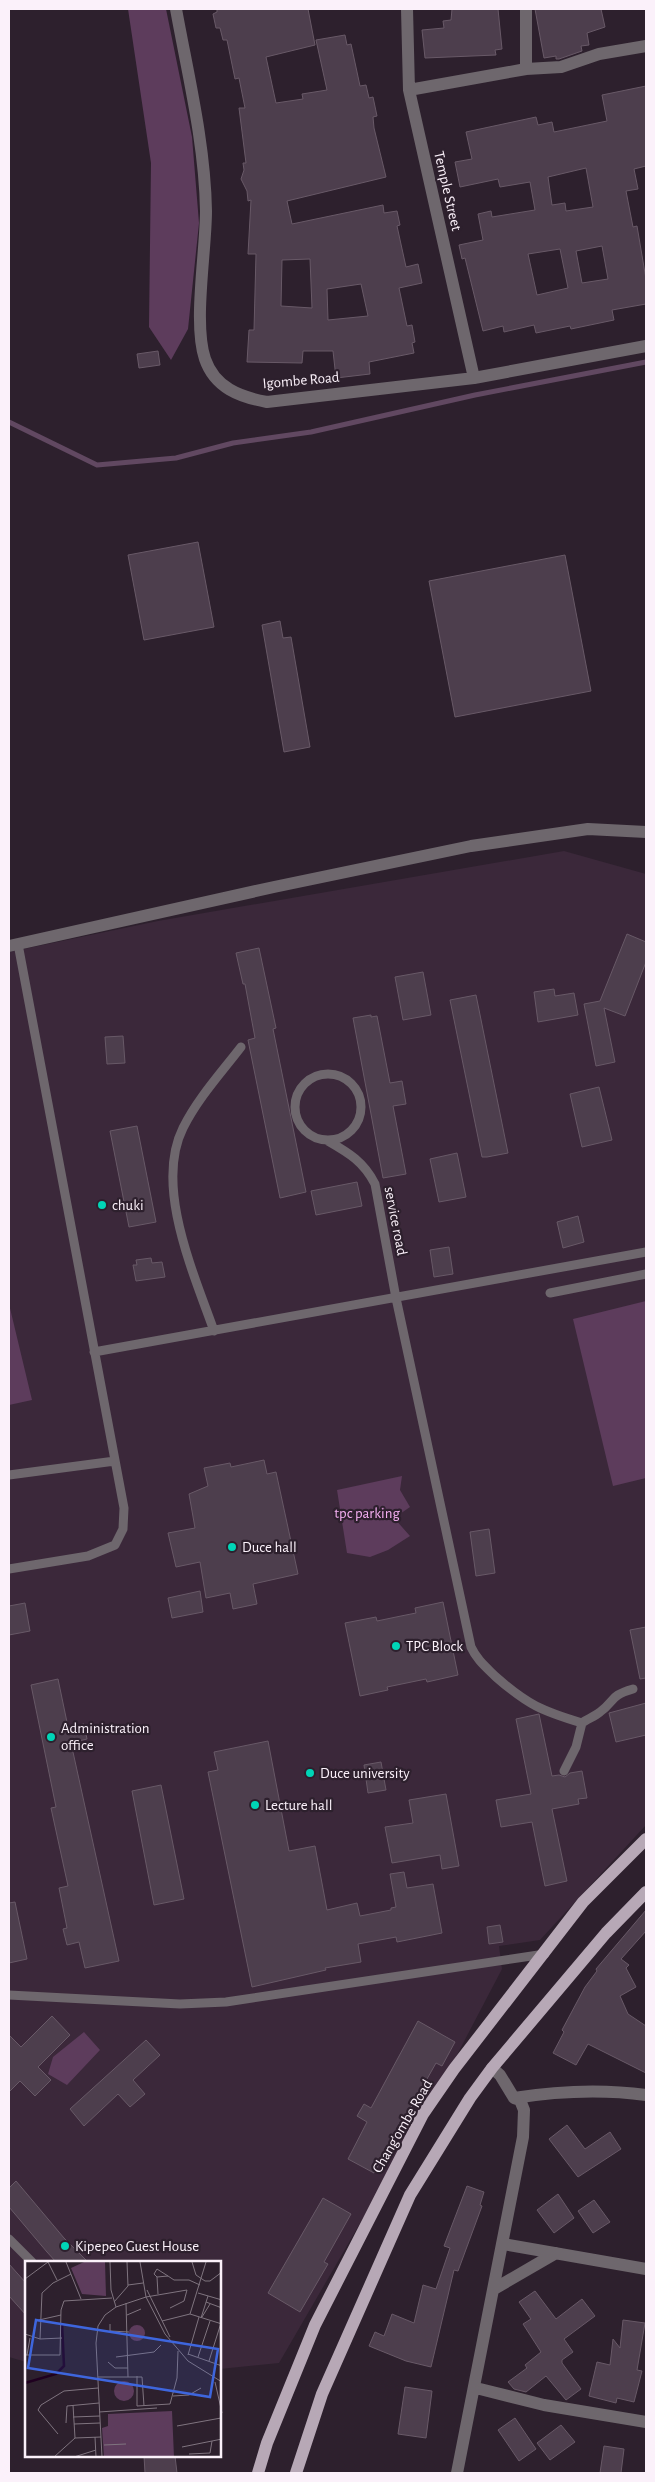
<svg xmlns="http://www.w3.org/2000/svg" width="655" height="2482" viewBox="0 0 655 2482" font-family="'Alegreya Sans',sans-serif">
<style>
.built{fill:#3b283a}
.green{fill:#5d3c5c}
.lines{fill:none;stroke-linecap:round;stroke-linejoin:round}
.stream{stroke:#614861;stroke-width:5}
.building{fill:#4d3e4d;stroke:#685967;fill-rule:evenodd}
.service{stroke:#6e676d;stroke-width:9}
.minor{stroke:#6e676d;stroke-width:12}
.tertiary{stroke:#6e676d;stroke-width:12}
.primary{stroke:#b7a8b6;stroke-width:12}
.poi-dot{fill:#00d5b7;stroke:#2d202d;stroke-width:2}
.labels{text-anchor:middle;stroke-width:4.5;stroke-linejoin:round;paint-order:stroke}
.street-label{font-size:15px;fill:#fbf1fa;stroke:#2d202d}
.poi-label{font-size:15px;fill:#fbf1fa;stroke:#2d202d;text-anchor:start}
.park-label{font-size:15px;fill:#f6b0f3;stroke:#2d202d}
.inset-river{fill:none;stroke:#1f0020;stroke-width:2.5}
.inset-road{fill:none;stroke:#7f747f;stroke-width:1}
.view{fill:#3e66dd;fill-opacity:0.15;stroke:#3e66dd;stroke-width:2.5}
.inset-edge{fill:none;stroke:#fbf1fa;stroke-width:2.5}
</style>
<rect width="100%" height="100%" fill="#2d202d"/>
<path class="built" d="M564 851 646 874V1825L540 1940 499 1946 502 1969 449 2070 279 2363 220 2369V2262H26V2362L9 2357V952L158 921Z"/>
<path class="green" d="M128 9H166L192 137 199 223 188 329 171 360 149 327 151 163Z
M646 1301V1478L613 1486 573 1319Z
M9 1304 32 1400 9 1405Z
M402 1476 400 1490 410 1507 394 1518 410 1536 388 1550 370 1557 347 1553 337 1490Z
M84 2032 100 2050 67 2085 48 2074 53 2057Z"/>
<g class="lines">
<path class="stream" d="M9 422 97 465 176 458 233 443 311 432 475 395 646 362"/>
</g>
<path class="building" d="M217 9H308L315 45 266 57 276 103 303 99 302 94 327 90 316 40 345 35 347 45 351 44 360 86 366 85 369 98 373 97 377 116 373 117 374 128 386 177 287 201 292 224 383 205 384 213 397 211 400 225 397 226 406 267 418 264 422 283 399 288 407 326 412 325 415 342 412 343 414 353 369 362 370 374 336 378 333 351H303L302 363 247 362 249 330H254L256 254H248L251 200 248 201 247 191 241 179 244 170 243 163H246L239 108H245L239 78 235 79 227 40H223L220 28H216L213 14 217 12ZM310 259 312 308 281 306 282 260ZM361 284 368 316 328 320 327 289Z
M452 9H498L502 49 495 50 496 55 425 58 422 30 444 28 443 21 451 20Z
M535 9H601L605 27 587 33 589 45 581 46 582 51 559 59H556V56L544 58Z
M646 86V166L634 169 638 189 626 191 633 227 637 226 646 279V304L612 310 614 320 571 329 570 326 536 333 534 325 504 332 503 326 483 331 465 258 462 259 459 245 483 240 478 214 491 211 492 217 535 210 530 182 500 187 498 179 460 187 455 162 472 159 466 132 536 117 538 125 552 122 554 132 607 121 602 95ZM586 168 593 207 566 211 565 203 552 205 548 177ZM602 246 608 279 582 283 576 251ZM560 249 568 288 537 295 528 254Z
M158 351 160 365 139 368 137 354Z
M198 542 214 627 144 640 128 555Z
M565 555 591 691 455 717 429 581Z
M280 621 283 638 291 637 310 747 284 752 262 625Z
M627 934 646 942V962L625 1016 604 1008 615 1062 596 1066 584 1004 600 1001Z
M259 948 276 1028 273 1029 306 1192 280 1198 248 1040 255 1038 245 984H243L236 953Z
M423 972 431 1015 403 1020 395 977Z
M554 989 555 996 574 993 578 1015 538 1022 534 992Z
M476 995 508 1153 487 1157H482L450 1000Z
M371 1015V1017L377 1016 390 1083 402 1081 406 1104 393 1106 406 1174 383 1178 353 1018Z
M123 1036 125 1063 107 1064 105 1037Z
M599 1087 612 1140 582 1147 570 1094Z
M137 1126 156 1222 129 1227 110 1131Z
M457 1153 466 1197 439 1202 430 1159Z
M357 1182 362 1206 316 1215 311 1191Z
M578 1216 584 1242 563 1248 557 1222Z
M449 1247 453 1274 434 1277 430 1250Z
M151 1258 152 1263 162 1262 165 1277 136 1281 133 1265H137L136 1260Z
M264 1460 267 1474 276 1472 298 1574 253 1584 257 1604 233 1609 230 1593 206 1598 200 1562 176 1567 168 1533 195 1528 189 1494 208 1486 204 1468 230 1463 231 1467Z
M489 1529 495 1573 476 1576 470 1532Z
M200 1591 203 1612 172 1618 168 1598Z
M443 1602 458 1675 427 1682 426 1679 387 1687 388 1690 360 1696 345 1623 376 1617 377 1621 401 1616 416 1613 415 1608Z
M25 1603 30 1631 9 1635V1606Z
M646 1627V1678L640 1679 630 1630Z
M58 1679 68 1727 84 1724 87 1739 71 1743 119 1961 85 1968 79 1942 67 1945 63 1929 67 1928 59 1888 68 1886 51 1808 56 1807 31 1685Z
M646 1703V1735L616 1742 609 1713Z
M539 1714 552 1776 559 1775 565 1777 570 1773 582 1771 587 1798 578 1799 579 1804 552 1809 567 1881 545 1886 532 1822 501 1827 496 1800 531 1794 516 1719Z
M268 1741 289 1851 315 1846 327 1910 357 1903 360 1916 391 1910V1908L396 1907 390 1874 404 1872 407 1888 433 1884 442 1933 397 1942 396 1937 358 1944 361 1962 325 1968 326 1970 252 1987 208 1772 218 1770 214 1752Z
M381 1762 386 1790 368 1793 364 1765Z
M161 1785 184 1899 154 1905 132 1791Z
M446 1794 459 1866 442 1869 440 1855 392 1863 385 1827 413 1823 409 1800Z
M15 1902 27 1959 9 1963V1903Z
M646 1910V1931L621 1959 629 1965 626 1968 636 1987 620 1996 628 2014 646 2026V2073L588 2044 576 2065 553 2053 564 2032 562 2030 585 1987 597 1971 596 1969Z
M500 1925 503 1942 489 1944 487 1927Z
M52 2016 70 2035 38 2067 51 2080 35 2096 20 2081 9 2092V2035L21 2047Z
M418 2021 455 2042 442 2066 436 2063 374 2173 348 2159 367 2122 357 2116 364 2104 371 2108Z
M146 2040 160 2055 133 2080 145 2094 130 2107 118 2094 84 2126 70 2109Z
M567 2125 585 2149 610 2132 621 2149 578 2177 549 2139Z
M16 2181 64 2238 88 2262H56L47 2252 9 2207V2188Z
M467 2186 484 2192 480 2205 482 2206 458 2271 454 2270 431 2367 406 2361 369 2346 375 2332 384 2336 392 2314 414 2323 423 2285 436 2289 450 2248 444 2246Z
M558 2194 574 2218 554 2233 537 2210Z
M323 2198 351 2214 324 2262 328 2264 300 2312 268 2293Z
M594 2200 610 2222 593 2233 578 2211Z
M9 2264 26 2283V2315L9 2296Z
M535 2291 556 2319 582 2299 595 2316 564 2339 573 2352 562 2360V2363L581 2389 566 2400 546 2376 526 2392 514 2389 508 2382 527 2368 525 2365 541 2352 523 2324 531 2319 519 2302Z
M623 2320 645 2323 637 2370 642 2371 634 2402 617 2398 616 2403 589 2396 597 2362 610 2365 613 2339 620 2348Z
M405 2387 432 2391 426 2438 398 2434Z
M515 2418 536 2449 519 2461 498 2430Z
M561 2425 575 2442 550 2460 537 2443Z
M604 2446 624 2449 621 2473H600Z
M144 2456H175L177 2473H145Z"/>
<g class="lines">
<path class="service" d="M295 1107a33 33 0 1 1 66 0a33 33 0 1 1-66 0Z
M328 1141C349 1153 364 1162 375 1184L396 1298 471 1647C477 1660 486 1667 496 1677 528 1705 542 1711 582 1723
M550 1293 646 1274
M214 1331C194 1274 154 1186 183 1128 198 1098 221 1073 241 1047
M94 1352 646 1252
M9 1475 115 1461
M9 1569 88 1556 115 1545 123 1529 124 1508 18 944
M564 1771 576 1747 582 1723C587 1719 594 1717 600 1712 616 1700 609 1696 633 1689
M9 1995 180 2004 226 2002 545 1954
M9 2239 32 2262"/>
<path class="minor" d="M176 9C188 75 205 144 206 211 206 251 193 324 205 359 215 388 240 397 267 402L474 378 646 346
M407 9 409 90 474 378
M526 9V69
M409 90 526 69 561 67 599 54 646 46
M514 2098C558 2091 602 2089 646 2095
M503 2244 646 2269
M494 2289 556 2253
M476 2388 544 2405 646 2422
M457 2473 523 2137 524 2110 520 2100 514 2098 500 2075 492 2068"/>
<path class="tertiary" d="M9 946 274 887 471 846 588 829 646 832"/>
<path class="primary" d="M258 2473 267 2443 315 2325 423 2114 454 2069 583 1902 646 1839
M296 2473 322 2394 410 2195 470 2098 492 2068 606 1933 646 1892"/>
</g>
<g class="poi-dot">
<circle cx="102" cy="1205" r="5"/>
<circle cx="232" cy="1547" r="5"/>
<circle cx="396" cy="1646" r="5"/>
<circle cx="51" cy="1737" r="5"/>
<circle cx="310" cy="1773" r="5"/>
<circle cx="255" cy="1805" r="5"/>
<circle cx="65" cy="2246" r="5"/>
</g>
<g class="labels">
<g class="street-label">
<text transform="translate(448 191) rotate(77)" y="5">Temple Street</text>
<text transform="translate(301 380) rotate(-5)" y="5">Igombe Road</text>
<text transform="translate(396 1221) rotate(79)" y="5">service road</text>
<text transform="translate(402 2126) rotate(-60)" y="5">Chang'ombe Road</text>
</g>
<g class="poi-label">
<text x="112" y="1210">chuki</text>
<text x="242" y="1552">Duce hall</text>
<text x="406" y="1651">TPC Block</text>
<text x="61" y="1733">Administration<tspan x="61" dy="17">office</tspan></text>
<text x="320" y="1778">Duce university</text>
<text x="265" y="1810">Lecture hall</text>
<text x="75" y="2251">Kipepeo Guest House</text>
</g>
<g class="park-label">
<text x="367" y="1518">tpc parking</text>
</g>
</g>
<g transform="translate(25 2261)">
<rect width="196" height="196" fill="#2d202d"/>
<path d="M59 1H80L81 35 57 33 46 7ZM104 72a8 8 0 1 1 16 0a8 8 0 1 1-16 0ZM89 130a10 10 0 1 1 20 0a10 10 0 1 1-20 0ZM147 150 149 196H79L77 167 83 165V153Z" fill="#5d3c5c"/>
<path class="inset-river" d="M0 122 31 113 39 105 37 62"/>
<path class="inset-road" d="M23 1 32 19M41 1 56 38M85 1 86 29 91 46M115 1 121 36 140 73 163 100 197 121M167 1 171 14 180 20H185L197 11M132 16 129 13 132 8 143 15M0 18 23 1M103 24 118 22M122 29 145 76M173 32 197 39M133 33 132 16 143 15 149 19H164L175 24M89 41 103 25 102 1M181 41 197 47M101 42 103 116M165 53 181 1M102 54 116 48M177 56 185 43M176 57 183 35M14 59 36 54M137 60 165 53 197 63M85 63V70L104 71M0 73 15 78 37 77M15 78 17 32 28 22 46 13M163 93 197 105M0 94H35L36 49 39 40 87 37M2 94 5 77M163 94 174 56M91 96 129 91 136 84M173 96 185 60M184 100 196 62M83 101 90 107H103M112 115V145L145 143 152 117 153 90M73 116H117L119 145M190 121 197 152M148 135 164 134 176 127M48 144 50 177M74 151 132 147M48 156 75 155M41 162 42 145 74 142M49 163 75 162M152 165 196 157M33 173 13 149 16 144 39 130 73 127M70 176 71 196M79 184 101 183M157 186 197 178M164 193 185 192 187 180M29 196 50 177 76 176M49 196 71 189M77 196 71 82 73 65 80 54 91 46 121 36 162 29 159 40 145 47"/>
<path class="view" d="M11 59 193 88 185 136 3 107Z"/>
<rect width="196" height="196" class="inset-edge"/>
</g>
<rect width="655" height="2482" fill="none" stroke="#fbf1fa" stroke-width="20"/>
</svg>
